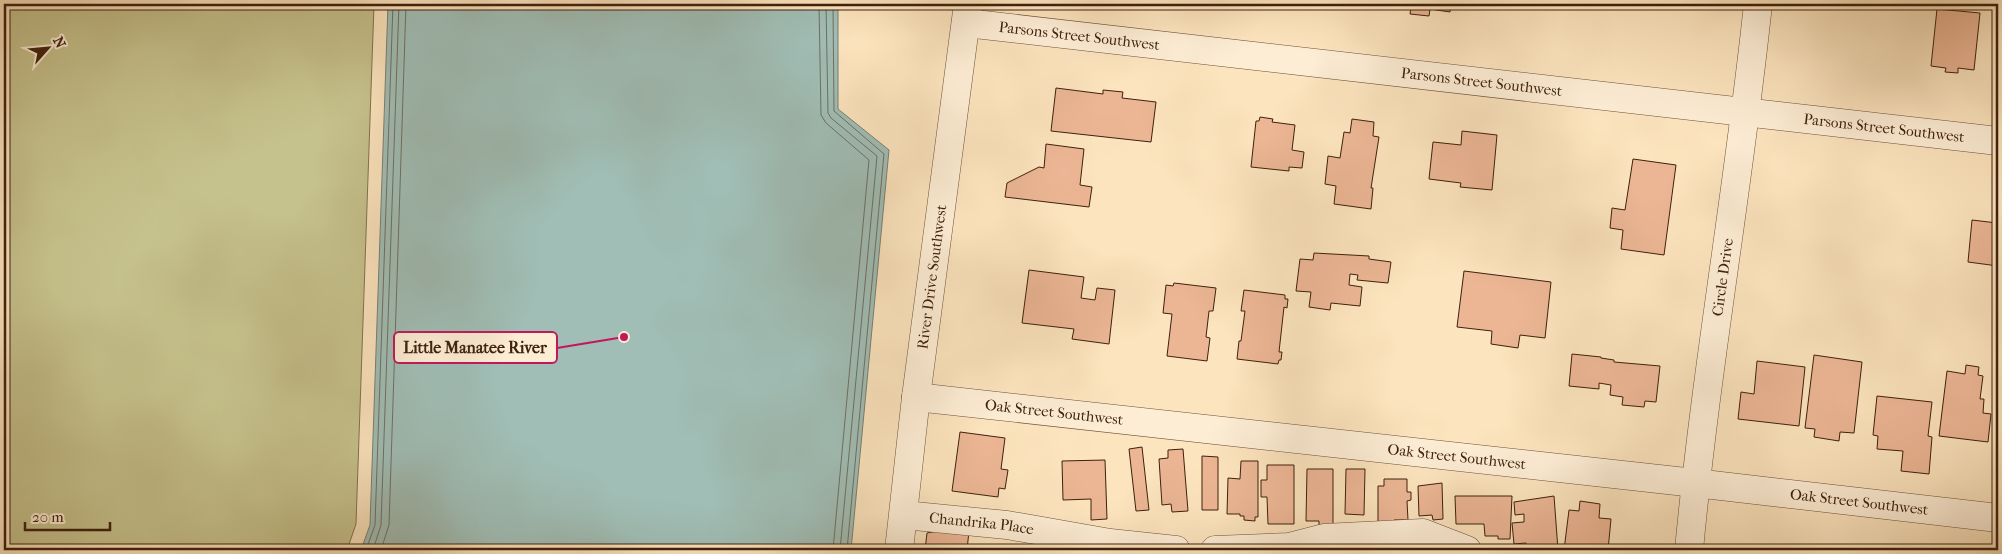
<svg xmlns="http://www.w3.org/2000/svg" width="2002" height="554" viewBox="0 0 2002 554" font-family="'IM FELL French Canon',serif">
<style>
.green{fill:#c6c28d;stroke:#82714d}
.water{fill:#a0beb6;stroke:#797f72}
.lines{fill:none;stroke-linecap:round;stroke-linejoin:round}
.shore{stroke:#6f6f62;stroke-width:1}
.building{fill:#ecb695;stroke:#3e200d}
.minor-casing{stroke:#6e5139;stroke-width:29}
.minor{stroke:#fdedd5;stroke-width:28}
.labels{text-anchor:middle;stroke-width:4.5;stroke-linejoin:round;paint-order:stroke}
.street-label{font-size:15px;fill:#3e200d;stroke:#fdedd5}
.leader{fill:none;stroke:#c2185b;stroke-width:2}
.callout-dot{fill:#c2185b;stroke:#fdedd5;stroke-width:2}
.callout{fill:#fdedd5;stroke:#c2185b;stroke-width:2}
.callout-label{font-size:16px;text-anchor:middle;font-weight:bold;fill:#3e200d}
</style>
<rect width="100%" height="100%" fill="#fce4be"/>
<filter id="stains"><feTurbulence type="fractalNoise" baseFrequency=".004" numOctaves="4"/><feColorMatrix values="0 0 0 0 .2 0 0 0 0 .09 0 0 0 0 .02 0 0 0 .5 -.17"/></filter>
<radialGradient id="worn" r=".72"><stop offset=".6" stop-color="#630" stop-opacity="0"/><stop offset="1" stop-color="#630" stop-opacity=".3"/></radialGradient>
<path class="green" d="M4 4H374L356 524 347 550H4Z"/>
<path class="water" d="M388 4H838V109L889 150 851 550H361L370 525Z"/>
<g class="lines">
<path class="shore" d="M819 4 821 115 826 123 869 160 833 550
M826 4 828 113 831 118 877 156 840 550
M833 4 834 111 884 154 847 550
M366 550 375 525 393 4
M373 550 381 525 399 4
M381 550 389 525 406 4"/>
</g>
<path class="building" d="M1403 4H1451L1450 12 1430 9 1429 16 1410 14 1411 7H1403Z
M1597 4H1657V8L1597 6Z
M1937 9 1980 13 1974 70 1958 68V73L1945 72 1946 68 1931 66Z
M1056 88 1103 94V90L1123 92 1122 98 1156 102 1151 142 1051 131Z
M1260 117 1273 119 1272 122 1295 125 1292 150 1304 152 1302 168 1289 167V171L1251 167 1256 121H1259Z
M1352 119 1374 122 1373 136 1379 137 1371 188H1373L1371 209 1334 204 1336 186 1325 184 1328 156 1340 158 1344 132 1350 133Z
M1462 131 1497 135 1492 190 1460 187 1461 183 1429 179 1433 142 1461 145Z
M1046 144 1084 149 1080 185 1092 187 1089 207 1005 197 1007 183 1039 167 1044 168Z
M1633 159 1676 165 1664 255 1621 249 1623 230 1610 228 1612 208 1625 210Z
M1998 218V266L1968 262 1972 220 1997 223Z
M1314 253 1369 256V259L1391 262 1388 283 1357 280 1358 275 1350 274 1349 285 1362 287 1360 306 1331 303 1330 310 1309 307 1311 292 1296 291 1300 259 1313 260Z
M1029 270 1084 277 1081 298 1095 300 1097 288 1115 290 1109 344 1072 339 1074 329 1022 323Z
M1464 271 1551 282 1545 338 1520 335 1518 348 1491 344 1492 331 1457 327Z
M1174 283 1216 288 1213 311H1209L1206 337 1210 338 1207 361 1167 356 1172 314 1163 313 1166 285 1173 286Z
M1244 290 1285 295V299H1288L1287 308 1284 307 1279 352H1282L1281 360H1279L1278 364 1237 359 1239 341H1241L1245 311H1241Z
M1572 354 1601 357V358L1614 360V362L1660 366 1656 402 1645 401 1644 407 1622 405 1623 397 1610 395 1611 385 1599 383V389L1569 386Z
M1814 355 1862 362 1854 433 1840 432 1839 441 1814 437 1815 429 1805 428Z
M1757 361 1805 367 1799 426 1738 419 1741 392 1754 394Z
M1966 365 1979 367 1978 375 1983 376 1980 399H1984L1983 413 1991 414 1988 442 1939 436 1947 371 1965 374Z
M1877 396 1932 402 1928 436 1932 437 1929 474 1901 471 1903 451 1877 449 1878 436 1873 435Z
M960 432 1005 438 1001 469 1008 470 1005 489 999 488 998 497 952 491Z
M1142 447 1149 510 1136 511 1129 449Z
M1183 449 1188 511 1172 512 1171 504 1162 505 1159 459 1168 458V450Z
M1202 456 1218 457V510H1202Z
M1105 460 1107 519 1091 520V499L1063 500 1062 461Z
M1241 461H1258V517H1255V521L1244 520V516H1240V514H1227L1228 478 1240 479Z
M1267 465H1294V524H1268L1267 497H1261V480H1267Z
M1307 469H1333V527H1319V521H1306Z
M1346 469H1365L1364 515 1345 514Z
M1384 479H1407V492H1411V500L1407 501 1408 520H1394V525H1378V486H1384Z
M1442 483 1443 519 1433 520 1432 515 1419 516 1418 486Z
M1455 496H1512L1510 539H1498V536H1485L1484 524H1456Z
M1554 496 1558 550H1526V543L1514 544 1512 523 1524 522V514L1515 515 1514 502Z
M1580 501 1600 504 1599 518 1611 519 1608 550H1564L1569 510 1579 511Z
M947 529 969 531 967 550H925L927 533Z
M1048 538 1084 550H1047Z"/>
<g class="lines">
<g class="minor-casing">
<g id="minor">
<path id="s1" d="M966 23 1998 141"/>
<path id="s2" d="M916 397 1695 483 1998 518"/>
<path id="s3" d="M904 515 1007 525 1110 543 1176 550"/>
<path id="s4" d="M899 550 916 397 968 4"/>
<path d="M1215 550 1289 547 1324 538 1423 533 1467 550"/>
<path id="s5" d="M1689 550C1706 367 1739 186 1758 4"/>
</g>
</g>
<use href="#minor" class="minor"/>
</g>
<g class="labels">
<g class="street-label">
<text dy="5" stroke="none"><textPath href="#s1" startOffset="114">Parsons Street Southwest</textPath></text>
<text dy="5" stroke="none"><textPath href="#s1" startOffset="519">Parsons Street Southwest</textPath></text>
<text dy="5" stroke="none"><textPath href="#s1" startOffset="924">Parsons Street Southwest</textPath></text>
<text dy="5" stroke="none"><textPath href="#s4" startOffset="275">River Drive Southwest</textPath></text>
<text dy="5" stroke="none"><textPath href="#s5" startOffset="275">Circle Drive</textPath></text>
<text dy="5" stroke="none"><textPath href="#s2" startOffset="139">Oak Street Southwest</textPath></text>
<text dy="5" stroke="none"><textPath href="#s2" startOffset="544">Oak Street Southwest</textPath></text>
<text dy="5" stroke="none"><textPath href="#s2" startOffset="949">Oak Street Southwest</textPath></text>
<text dy="5" stroke="none"><textPath href="#s3" startOffset="78">Chandrika Place</textPath></text>
</g>
</g>
<path class="leader" d="M624 337L557 348"/>
<circle class="callout-dot" cx="624" cy="337" r="5"/>
<rect class="callout" x="394" y="332" width="163" height="31" rx="5"/>
<g class="callout-label">
<text x="475" y="353">Little Manatee River</text>
</g>
<rect width="2002" height="554" fill="none" stroke="#fce4be" stroke-width="20"/>
<rect x="5" y="5" width="1992" height="544" fill="none" stroke="#3e200d" stroke-width="2.5"/>
<rect x="10" y="10" width="1982" height="534" fill="none" stroke="#3e200d"/>
<g transform="translate(48 48) rotate(63)" stroke="#fdedd5" stroke-width="4" paint-order="stroke">
<path d="M0-4L9 19L0 12L-9 19Z" fill="#3e200d"/>
<text y="-8" font-size="14" font-weight="bold" text-anchor="middle" fill="#3e200d">N</text>
</g>
<path d="M25 522v8h85v-8" fill="none" stroke="#3e200d" stroke-width="2.5"/>
<text x="32" y="522" font-size="15" fill="#3e200d" stroke="#fdedd5" stroke-width="4" paint-order="stroke">20 m</text>
<rect width="100%" height="100%" filter="url(#stains)"/>
<rect width="100%" height="100%" fill="url(#worn)"/>
</svg>
